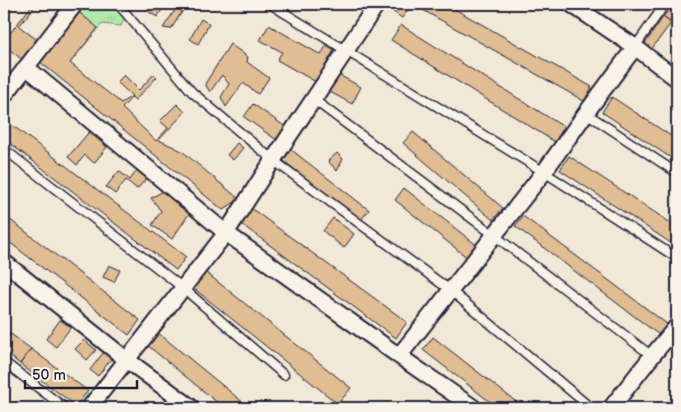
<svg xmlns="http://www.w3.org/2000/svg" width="681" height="412" viewBox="0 0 681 412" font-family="'Balsamiq Sans',sans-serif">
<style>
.park{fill:url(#park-tufts);stroke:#6a8572}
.building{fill:#e0bd92;stroke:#22223b}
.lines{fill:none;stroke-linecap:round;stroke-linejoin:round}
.service-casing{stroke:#22223b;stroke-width:11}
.minor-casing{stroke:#22223b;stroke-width:19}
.service{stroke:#f7f3e8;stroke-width:8}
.minor{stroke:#f7f3e8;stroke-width:15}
</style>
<defs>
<pattern id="park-tufts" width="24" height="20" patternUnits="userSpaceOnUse" patternTransform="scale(1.25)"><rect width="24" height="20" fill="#b2e8aa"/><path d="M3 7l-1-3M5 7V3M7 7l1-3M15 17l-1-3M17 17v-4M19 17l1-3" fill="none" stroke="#99c793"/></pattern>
</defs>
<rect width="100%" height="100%" fill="#f2e8d7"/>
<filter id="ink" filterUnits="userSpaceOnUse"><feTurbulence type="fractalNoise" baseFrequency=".02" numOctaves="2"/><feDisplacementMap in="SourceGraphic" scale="10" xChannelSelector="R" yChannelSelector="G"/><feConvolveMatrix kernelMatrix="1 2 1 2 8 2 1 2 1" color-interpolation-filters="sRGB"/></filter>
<g filter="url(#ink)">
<path class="park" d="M63 4H130L121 26 102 24 69 64 41 50Z"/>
<path class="building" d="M33 4H37L19 26 41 43 25 62 4 45V41Z
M149 4H166L157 17 146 10Z
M179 4H187L171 29 163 28Z
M382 4H412L402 18Z
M414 4H446L592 87 584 101 414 5Z
M673 5 677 8V27L663 17Z
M75 9 98 28 70 63 121 103 132 96 117 82 124 75 139 90 154 74 157 77 135 100 132 97 122 108 156 141 168 128 160 121 177 104 185 112 159 140 182 151 239 199 223 210 35 58Z
M663 17 671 23 651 50 644 45Z
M201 19 209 24 198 44 190 39Z
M269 25 321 55 326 46 334 50 316 82 277 60 282 52 260 40Z
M401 25 564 127 555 142 391 40Z
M230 44 248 57 247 62 269 78 258 94 243 83 226 107 221 97 229 84 222 75 210 92 205 84Z
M337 74 361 87 352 104 328 91Z
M612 97 677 140V162L602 112Z
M253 104 287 128 278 141 244 117Z
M4 119 186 257 176 270 4 139Z
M89 132 107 147 94 163 85 155 77 165 68 157Z
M413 132 503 208 493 220 403 143Z
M237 143 243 148 233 160 227 155Z
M289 148 369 210 360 221 280 158Z
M337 153 343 159 337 171 328 161Z
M569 156 677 227V247L560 170Z
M137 170 147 178 137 189 126 180 115 194 106 187 119 171 130 180Z
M404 188 479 247 469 259 395 200Z
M165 190 191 211 172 239 152 225 161 211 151 198Z
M252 209 407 322 396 338 241 224Z
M4 215 140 320 129 335 4 238Z
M523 216 667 324 659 335 515 226Z
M333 218 354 234 344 248 323 231Z
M109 265 120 270 114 282 103 277Z
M204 271 351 388 338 404 192 287Z
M60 320 71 327 56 347 46 339Z
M4 329 31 349 20 364 4 351Z
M157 332 250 408H224L147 345Z
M433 337 524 408H498L423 350Z
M84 340 96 350 87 360 75 349Z
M31 349 88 391 76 406 20 364Z
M106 349 114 355 98 376 90 370Z"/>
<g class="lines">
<g class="service-casing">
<path id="service" d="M118 4 192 92 273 160 450 290 591 408
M270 4 544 172 677 258
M635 47 665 4
M313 99 494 235 652 356
M586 113 677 173
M4 149 183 288 284 375
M4 362 65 408"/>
</g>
<g class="minor-casing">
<path id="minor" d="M571 4 635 47 677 79
M26 67 226 233 273 160 377 4
M4 96 75 4
M4 262 127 360 192 408
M399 356 544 172 586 113 635 47
M89 408 226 233 399 356 474 408
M611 408 652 356 677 326"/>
</g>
<use href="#service" class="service"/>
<use href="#minor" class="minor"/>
</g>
</g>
<rect width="681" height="412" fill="none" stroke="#f7f3e8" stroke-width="20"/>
<rect x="10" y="10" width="661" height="392" fill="none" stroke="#22223b" stroke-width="2" filter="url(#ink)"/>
<path d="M25 380v8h112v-8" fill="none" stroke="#22223b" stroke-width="2.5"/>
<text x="32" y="380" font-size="15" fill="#22223b" stroke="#f7f3e8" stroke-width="4" paint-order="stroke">50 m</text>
</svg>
